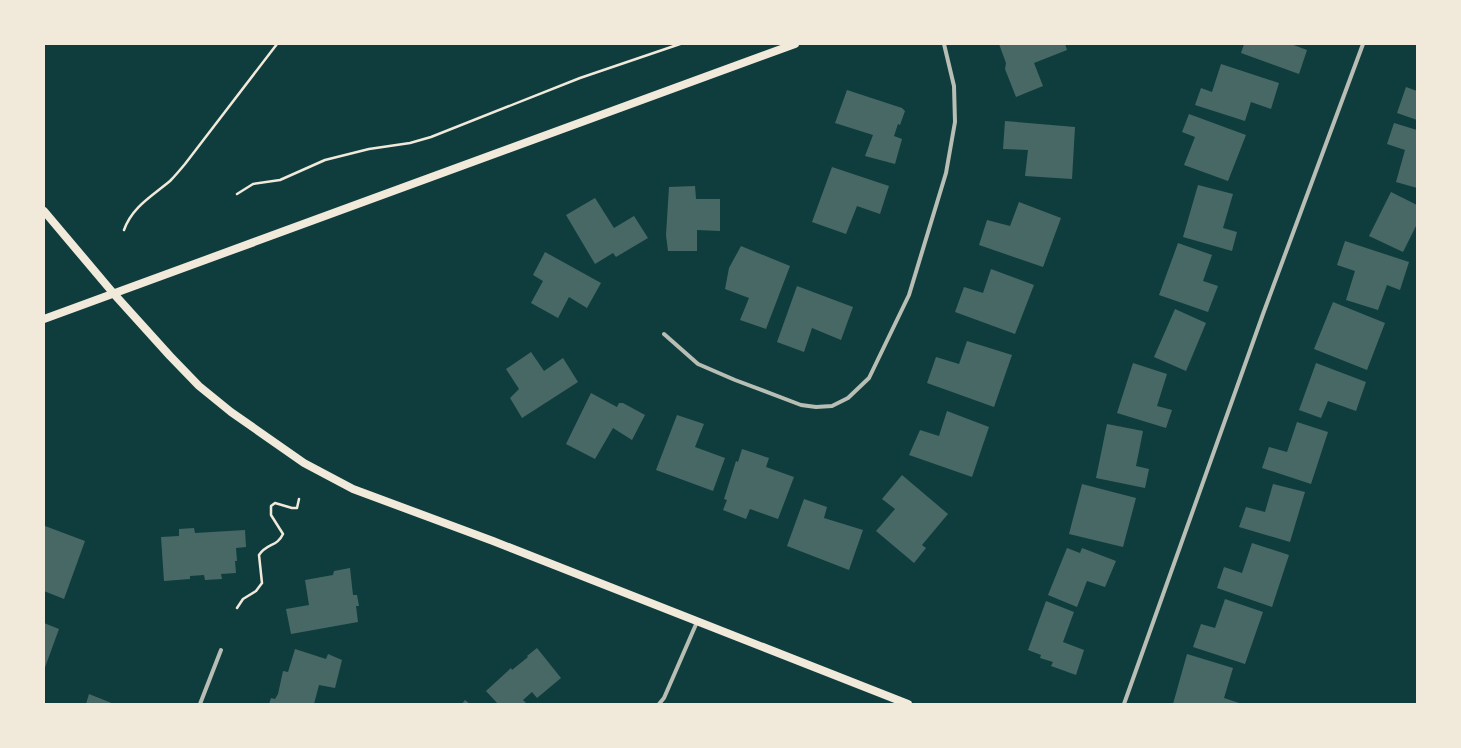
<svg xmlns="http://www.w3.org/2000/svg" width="1461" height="748" viewBox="0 0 1461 748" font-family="'Alegreya Sans',sans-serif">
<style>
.building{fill:#486865}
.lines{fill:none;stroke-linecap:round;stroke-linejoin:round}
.path{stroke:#f1e9da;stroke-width:2.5}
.minor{stroke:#b8beb3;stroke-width:4}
.secondary{stroke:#f1e9da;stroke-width:8}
</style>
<rect width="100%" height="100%" fill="#0f3d3e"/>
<path class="building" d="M999 44H1065L1067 50 1034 63 1043 86 1016 97 1005 69 1006 63Z
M1244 44H1291L1307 50 1299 74 1241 53Z
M1221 64 1279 83 1271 109 1251 102 1245 121 1195 105 1201 88 1212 92Z
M1406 87 1417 91V120L1397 113Z
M847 90 902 108 905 111 900 125 898 124 894 136 902 139 895 164 865 156 873 135 835 123Z
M1189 114 1246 135 1228 181 1184 165 1195 137 1182 132Z
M1005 121 1075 127 1072 179 1025 176 1028 150 1003 149Z
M1394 123 1417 130V188L1396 182 1405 150 1387 144Z
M832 167 889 186 880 214 857 206 846 234 812 222Z
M1198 185 1233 194 1223 228 1237 232 1232 251 1183 237Z
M695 186 696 199H720V231L697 230V251H668L666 235 669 187Z
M1391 192 1417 205V224L1403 252 1369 236Z
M595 198 614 228 634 216 648 238 616 257 613 253 595 264 566 215Z
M1019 202 1061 218 1043 267 979 245 987 220 1010 226Z
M1345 241 1409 262 1400 290 1387 285 1378 310 1346 300 1355 271 1337 265Z
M1178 243 1212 255 1203 281 1218 286 1208 312 1159 295Z
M741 246 790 266 766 329 740 320 749 298 725 289 729 268Z
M545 252 601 283 587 308 569 297 558 318 531 303 543 281 533 275Z
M991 269 1034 285 1015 334 955 312 964 287 983 293Z
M797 286 853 307 841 340 812 328 804 352 777 342Z
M1333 302 1385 323 1367 370 1314 349Z
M1175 309 1206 323 1186 371 1154 357Z
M967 341 1012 355 994 407 927 383 936 357 959 364Z
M531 352 544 371 563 358 578 382 522 418 510 398 519 389 506 369Z
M1133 363 1167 374 1157 406 1172 410 1166 428 1117 413Z
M1316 363 1366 382 1356 411 1328 401 1321 418 1299 410Z
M591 393 617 407 619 403H623L645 415 632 440 613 428 595 459 566 444Z
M947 411 989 427 972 477 909 455 920 430 939 436Z
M677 415 704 424 695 447 725 458 713 491 656 470Z
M1297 422 1328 432 1311 484 1262 468 1269 447 1287 452Z
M1107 424 1143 431 1136 466 1149 469 1145 488 1096 478Z
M742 449 769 458 766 467 794 477 778 519 750 509 746 519 723 510 727 500 724 499 736 461 738 462Z
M902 475 948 514 922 545 926 548 914 563 876 531 895 509 882 499Z
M1082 484 1136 498 1123 547 1069 534Z
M1273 484 1305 492 1290 542 1239 527 1246 507 1265 512Z
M804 499 827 507 824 518 863 530 849 570 787 546Z
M45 526 85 541 64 599 44 591Z
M194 528 195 533 245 530 246 547 236 548 237 561H235L236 573 221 574 222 579 205 580 204 575 190 576V579L164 581 161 537 179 536V529Z
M1252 543 1289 555 1272 607 1217 588 1224 567 1242 573Z
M1067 548 1080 553 1082 548 1116 561 1105 587 1087 581 1077 607 1048 595Z
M350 568 353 595H357L359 606H356L358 622 291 634 286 609 309 605 305 580 333 575 334 571Z
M1225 599 1263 612 1245 664 1193 647 1201 624 1215 628Z
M1046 601 1074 612 1063 642 1084 650 1076 675 1051 666 1053 662 1040 658 1041 655 1028 650Z
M44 623 59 629 44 670Z
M537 648 561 678 537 698 532 692 523 700 527 704H498L486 691 511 668 512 670 528 657 527 656Z
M295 649 326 659 328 654 342 660 335 688 319 685 314 704H269L271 698 275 699 278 694 283 671 288 672Z
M1187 654 1233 668 1224 698 1242 704H1173Z
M89 694 114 704H86Z
M465 700 470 704H462Z"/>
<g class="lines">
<path class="path" d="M237 194 253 184 280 180 325 160 369 149 410 143 431 137 580 78 680 44
M124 230C132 207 152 196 170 181 175 176 180 170 185 164L277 44
M237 608 243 599 256 591 262 583 259 555C267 543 277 547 283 534L271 515V506L275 503 292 508H297L299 499"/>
<path class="minor" d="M664 334 698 364 735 380 801 405 816 407 832 406 848 398 869 378 909 295 946 173 955 122 954 86 944 44
M200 704 221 650
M659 704 664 698 697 622
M1124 704 1263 314 1363 44"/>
<path class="secondary" d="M44 211 114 294 170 356 199 386 231 412 304 463 353 489 493 541 908 704
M44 319 795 44"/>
</g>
<rect width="1461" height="748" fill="none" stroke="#f1e9da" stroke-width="90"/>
</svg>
